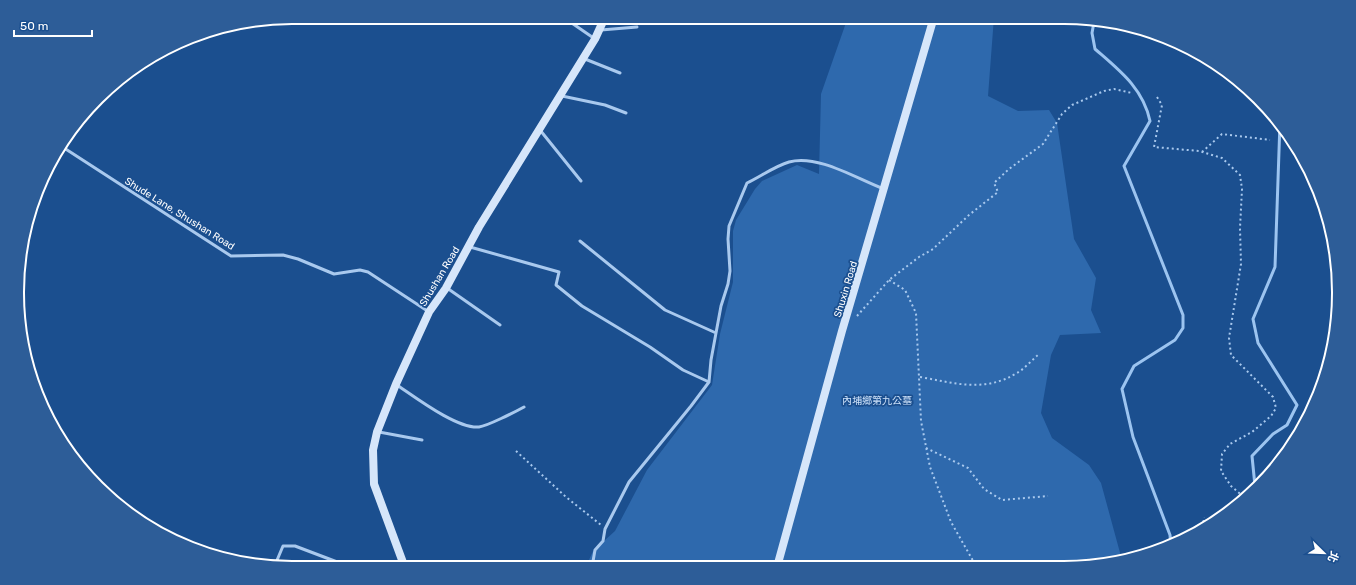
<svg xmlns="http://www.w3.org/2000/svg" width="1356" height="585" viewBox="0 0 1356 585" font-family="Rubik,'Noto Sans TC',sans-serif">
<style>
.green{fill:#2e69ad}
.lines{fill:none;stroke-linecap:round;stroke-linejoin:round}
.stream{stroke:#9cc4f0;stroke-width:3}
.path{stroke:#a9c9ee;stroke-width:2;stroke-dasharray:2 3;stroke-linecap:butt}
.lane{stroke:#a9c9ee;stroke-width:3}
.secondary{stroke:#d6e6fa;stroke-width:8}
.labels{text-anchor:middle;stroke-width:3.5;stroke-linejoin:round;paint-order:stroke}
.street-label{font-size:10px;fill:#fff;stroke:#1b4f8f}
.park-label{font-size:10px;fill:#cfe3fa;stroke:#1b4f8f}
.rim{fill:none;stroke:#fff;stroke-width:2}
</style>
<rect width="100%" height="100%" fill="#1b4f8f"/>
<path class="green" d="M848 17H994L988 96 1018 111 1049 110 1057 123 1074 239 1096 278 1091 310 1101 333 1060 335 1051 355 1041 413 1052 438 1089 465 1101 483 1122 560 1100 566 588 567 589 560 593 551 615 531 647 470 712 385 720 334 733 282V231L736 220 755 189 762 181 797 165 819 174 821 94Z"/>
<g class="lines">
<path class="stream" d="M1094 22 1092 33 1095 49C1119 70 1143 88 1150 121L1124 166 1183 315V328L1175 340 1134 366 1122 389 1133 437 1170 535 1171 546
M1255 486 1252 456 1273 434 1287 425 1297 405 1258 343 1253 319 1275 267 1280 122"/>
<path class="path" d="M1157 97 1162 105 1154 147 1199 151 1222 158 1240 175 1242 189 1240 228 1241 264 1229 338 1231 355 1273 397 1276 408 1271 416 1252 432 1230 444 1222 454 1221 471 1231 486 1244 497
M1202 152 1222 134 1270 140
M889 280 905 290 916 313 921 421 930 467 951 522 976 566
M857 316 889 280 919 257 933 249 969 215 998 192 994 183 1009 169 1043 144 1062 114 1072 105 1104 91 1114 89 1132 93
M920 377C955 383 984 393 1017 373 1024 369 1031 361 1038 355
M926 448 968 468 984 489 1002 500 1048 496
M516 451 566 497 601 525
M1203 527 1204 517"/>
<path class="lane" d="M563 17 595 39
M1084 20 1088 22
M601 30 637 27
M585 59 620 73
M562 96 605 105 626 113
M540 130 581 181
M61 146 231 256 283 255 298 259 334 274 360 270 368 272 429 312
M580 241 665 310 716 333
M470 247 559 272 556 285 582 306 650 347 683 370 709 382
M447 288 500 325
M397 385C415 397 457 429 479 427 487 426 515 412 524 407
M379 432 422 440
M275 565 283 546H295L353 568
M592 567 595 550 603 541 605 529 629 482 691 406 709 382 711 360 721 306 728 284 730 271 728 239 729 226 747 183C760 177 775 166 789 162 818 154 857 179 884 189"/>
<path class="secondary" d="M777 567 842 331 934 17
M405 568 374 484 373 450 377 432 396 384 429 312 446 288 479 227 595 39 605 17"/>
</g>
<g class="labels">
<g class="street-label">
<text transform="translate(180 213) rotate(32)" y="4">Shude Lane, Shushan Road</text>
<text transform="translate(439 276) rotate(-59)" y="4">Shushan Road</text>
<text transform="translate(845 289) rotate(-73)" y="4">Shuxin Road</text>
</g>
<g class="park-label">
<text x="877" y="404">內埔鄉第九公墓</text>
</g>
</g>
<path d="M0 0H1356V585H0ZM292 24H1064A268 268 0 0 1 1332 292V293A268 268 0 0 1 1064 561H292A268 268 0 0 1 24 293V292A268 268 0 0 1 292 24Z" fill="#2d5d98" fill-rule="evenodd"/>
<path class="rim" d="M292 24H1064A268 268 0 0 1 1332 292V293A268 268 0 0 1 1064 561H292A268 268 0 0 1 24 293V292A268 268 0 0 1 292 24Z"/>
<g transform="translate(1324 553) rotate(113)" stroke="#1b4f8f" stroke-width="3" paint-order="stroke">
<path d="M0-3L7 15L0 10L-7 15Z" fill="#ffffff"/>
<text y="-6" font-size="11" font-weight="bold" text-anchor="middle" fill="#ffffff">北</text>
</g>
<path d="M14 30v6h78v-6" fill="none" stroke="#ffffff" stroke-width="2"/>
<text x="20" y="30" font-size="12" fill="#ffffff" stroke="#1b4f8f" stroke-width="3" paint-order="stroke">50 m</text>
</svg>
